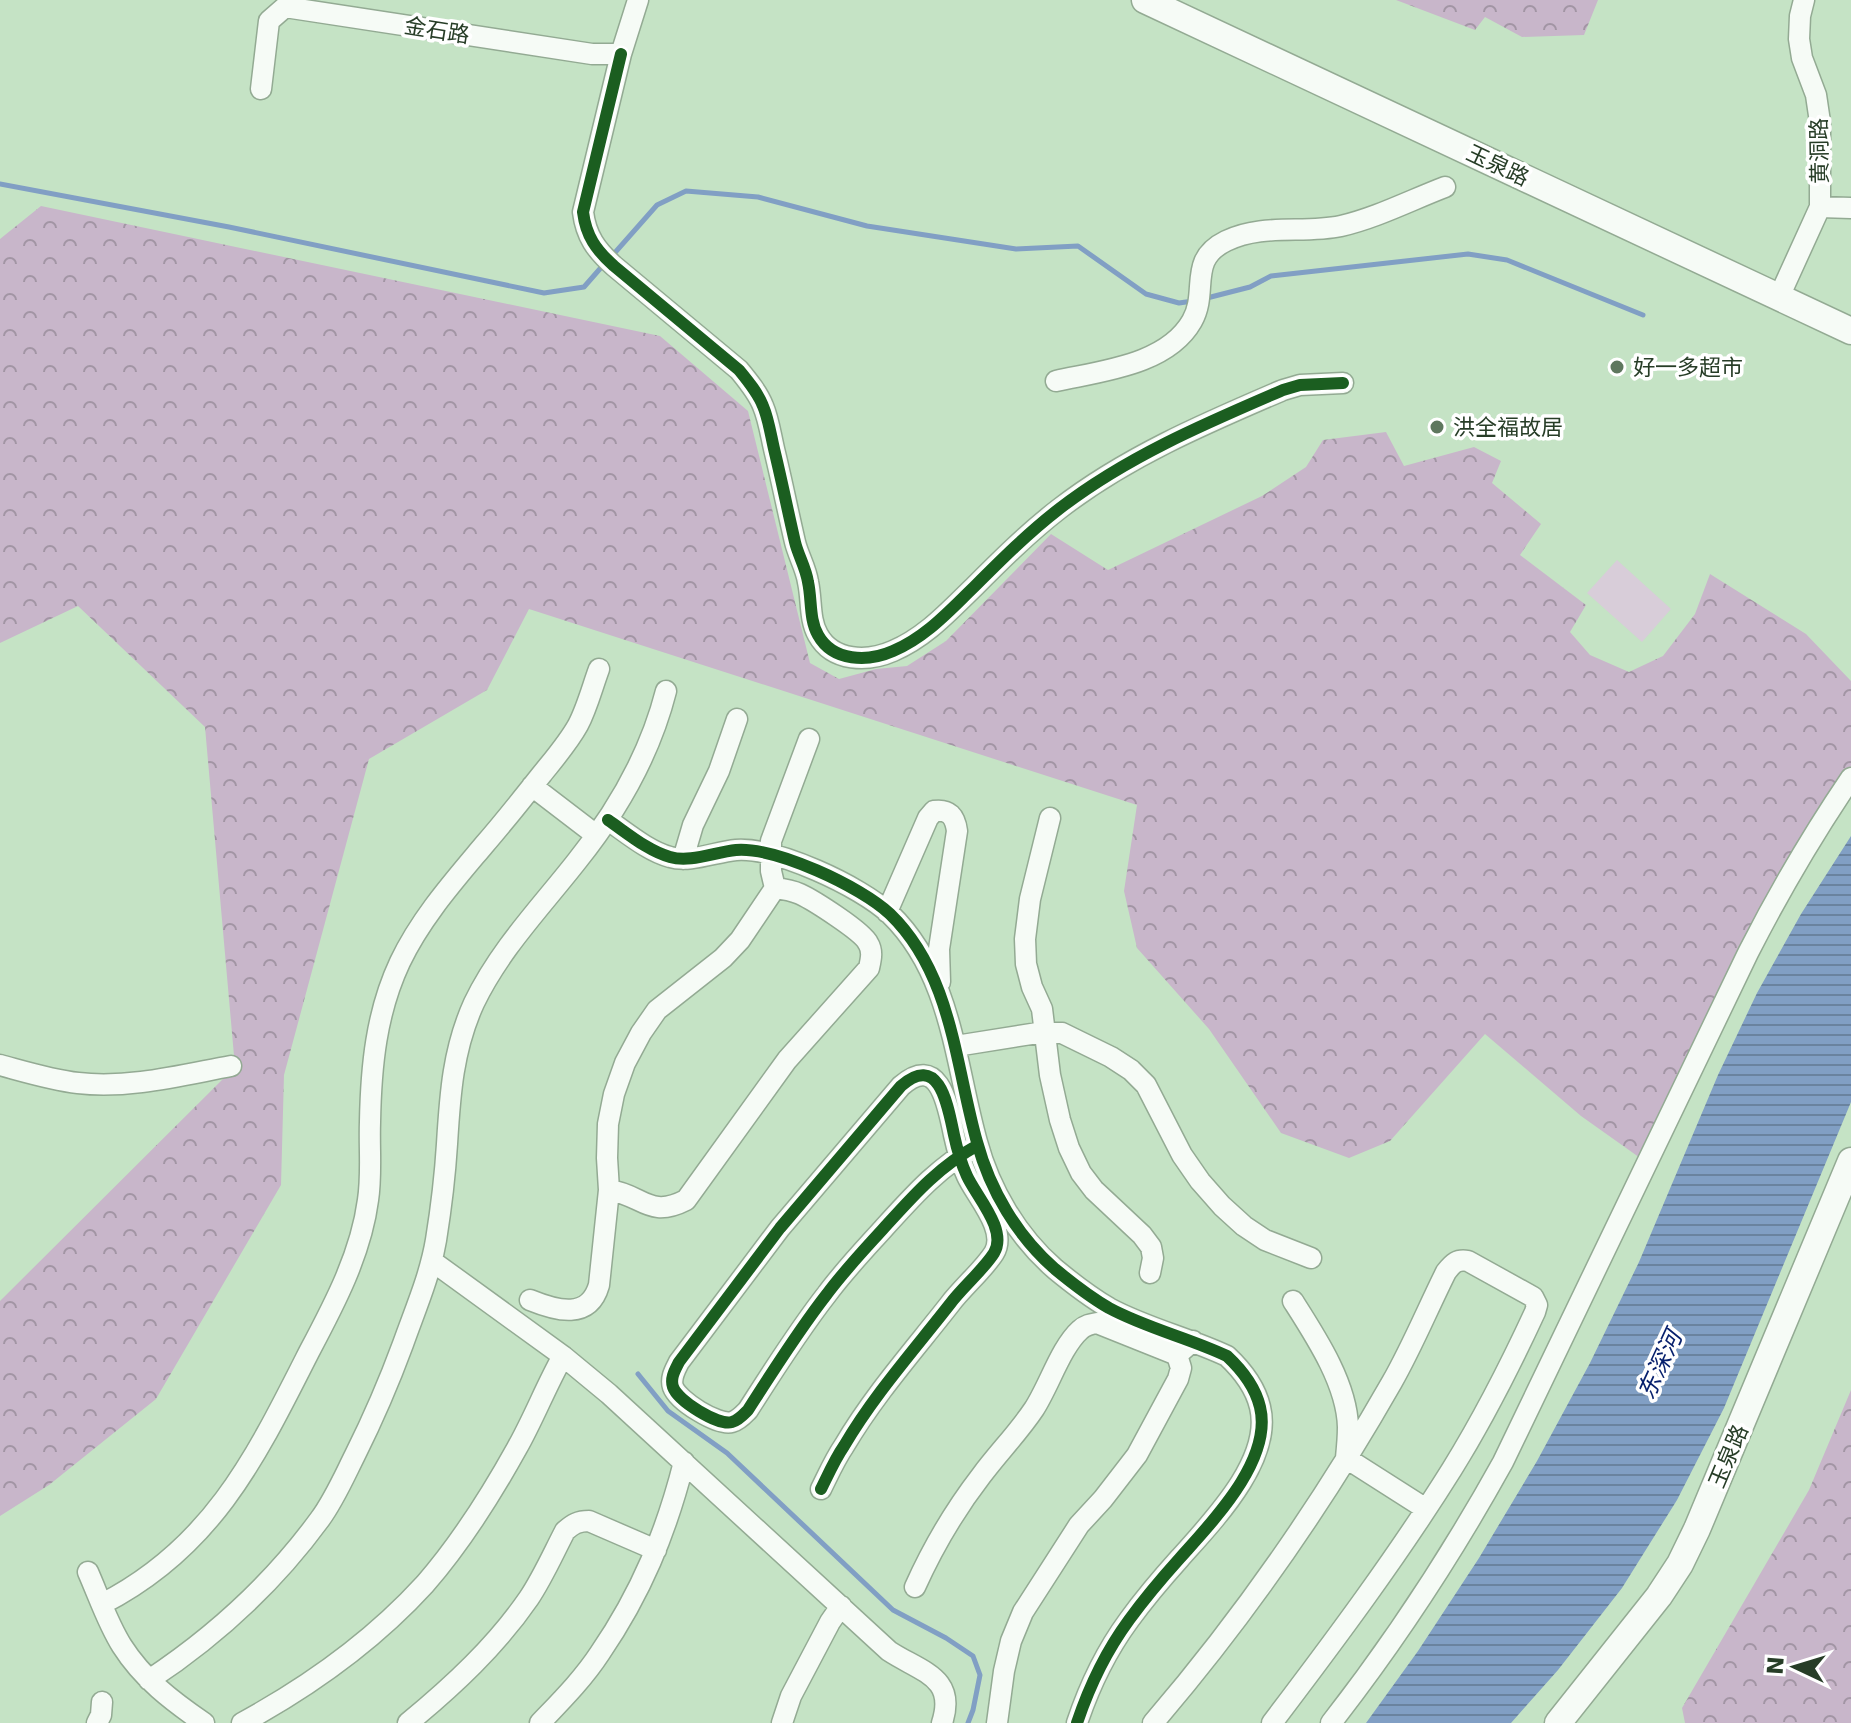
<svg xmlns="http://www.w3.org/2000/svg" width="1851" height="1723" viewBox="0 0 1851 1723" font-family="'DejaVu Sans','Noto Sans SC',sans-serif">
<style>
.forest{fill:url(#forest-crowns)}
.pitch{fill:#d8cdd9}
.water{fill:url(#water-rules)}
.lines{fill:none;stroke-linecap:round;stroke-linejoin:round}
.stream{stroke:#819fc4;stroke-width:5}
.minor-casing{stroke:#93aa93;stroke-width:23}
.tertiary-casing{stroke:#93aa93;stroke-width:29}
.minor{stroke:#f6fbf6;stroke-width:20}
.tertiary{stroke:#f6fbf6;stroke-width:26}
.cycleway-casing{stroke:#fff;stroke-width:17}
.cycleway{stroke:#1b5e20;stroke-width:12}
.poi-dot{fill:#5e775e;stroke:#fff;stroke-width:3}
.labels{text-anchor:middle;stroke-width:7;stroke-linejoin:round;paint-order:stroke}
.street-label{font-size:22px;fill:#273d27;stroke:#fff}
.poi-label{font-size:22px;fill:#273d27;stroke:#fff;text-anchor:start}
.water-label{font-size:24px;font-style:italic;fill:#07206d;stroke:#fff}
</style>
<defs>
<pattern id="forest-crowns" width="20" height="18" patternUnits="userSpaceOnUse" patternTransform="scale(2)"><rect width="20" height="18" fill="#c8b6ca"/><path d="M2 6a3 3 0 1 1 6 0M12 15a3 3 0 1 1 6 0" fill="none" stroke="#a295a4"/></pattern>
<pattern id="water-rules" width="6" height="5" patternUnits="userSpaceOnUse" patternTransform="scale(2)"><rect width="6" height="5" fill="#819fc4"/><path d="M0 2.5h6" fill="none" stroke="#6a839f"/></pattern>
</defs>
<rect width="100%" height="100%" fill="#c5e3c5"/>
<path class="forest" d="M1396 0H1598L1584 35 1522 37 1485 17 1475 30Z
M41 206 660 336 748 411 810 663 839 679 876 669 907 666 946 641 1051 534 1108 570 1262 496 1306 467 1323 440 1386 432 1404 466 1474 447 1501 461 1492 483 1541 524 1520 555 1586 605 1570 632 1590 655 1629 672 1663 656 1695 614 1710 574 1806 634 1851 681V766L1749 943 1643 1160 1581 1116 1485 1034 1390 1141 1349 1158 1281 1133 1209 1029 1137 948 1124 891 1137 805 529 609 487 690 369 759 284 1075 281 1185 156 1399 49 1485 0 1516V1301L235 1067 205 727 78 606 0 643V239Z
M1851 1390V1723H1685L1682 1708 1809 1490Z"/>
<path class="pitch" d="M1617 560 1671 609 1642 642 1587 593Z"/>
<path class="water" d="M1851 836V1102L1724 1408 1677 1500 1622 1588 1558 1670 1511 1723H1366L1418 1651 1479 1558 1537 1461 1590 1363 1639 1262 1718 1075 1757 993 1801 914Z"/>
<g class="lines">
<path class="stream" d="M0 184 229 227 544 293 584 287 605 263
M612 256 657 205 686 191 758 197 867 226 1016 249 1078 246 1146 294 1179 303 1193 301
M1203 299 1250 287 1271 276 1468 254 1507 260 1643 315
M638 1374 668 1411 727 1453 893 1610 946 1638 973 1656 980 1675 973 1710 968 1723"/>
<g class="minor-casing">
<path id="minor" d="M621 54 583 212C586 236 596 250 614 266L739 370C748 381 758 393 763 406 769 420 771 437 775 453 782 482 788 512 795 542 798 555 806 568 808 582 812 600 809 619 818 635 833 662 868 662 893 651 926 637 949 611 974 587 1001 560 1028 533 1059 509 1126 457 1206 423 1283 390L1300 385 1343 383
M261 89 269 21 285 7 592 54H621L638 0
M1820 207 1851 208
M1779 297 1820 207V122L1816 95 1802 58 1799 39 1800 16 1804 0
M1056 381C1101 371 1167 365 1192 321 1209 291 1187 260 1226 241 1262 223 1304 234 1341 226 1376 218 1411 200 1445 187
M532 786 596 835
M1050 818 1030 899 1025 939 1026 964 1032 987 1042 1009 1050 1075 1060 1120 1069 1148 1081 1173 1094 1190 1142 1235 1151 1247 1153 1258 1150 1273
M608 820C627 833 648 851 670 857 690 863 715 852 736 850 776 847 860 886 890 914 952 974 955 1064 977 1142 990 1190 1017 1236 1055 1269 1072 1283 1090 1297 1109 1308 1146 1328 1189 1338 1227 1356 1242 1370 1255 1386 1260 1407 1273 1460 1212 1522 1180 1558 1162 1578 1145 1598 1129 1620 1107 1650 1089 1687 1077 1723
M683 859 693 825 719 771 737 719
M887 912 928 818 934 811C949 809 955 816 957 831L939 949 940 982
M956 1046 1044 1032 1062 1033 1111 1057 1131 1070 1146 1085 1182 1155 1200 1181 1222 1206 1244 1226 1265 1240 1311 1258
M0 1065C26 1072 52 1080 78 1083 129 1089 182 1075 231 1066
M609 1190C643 1195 649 1219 686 1200L787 1060 869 968C871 959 873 951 868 943 862 931 813 900 800 894 791 890 784 889 775 888
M432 1261 563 1356 609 1394 889 1651C921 1672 957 1677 942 1723
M530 1300C557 1311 589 1320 599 1285L609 1190 607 1158 608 1124 614 1094 625 1063 641 1033 657 1010 723 958 740 940 775 888 771 871V841L809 739
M1293 1301C1316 1337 1347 1384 1348 1427 1348 1437 1347 1448 1346 1458L1426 1509
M821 1489C828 1475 835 1459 844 1446 874 1395 914 1350 950 1304 962 1288 984 1269 994 1253 1008 1230 976 1196 967 1176 961 1163 957 1149 954 1135 948 1107 940 1052 901 1086L780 1228 679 1362C675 1370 670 1378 673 1387 678 1401 718 1426 732 1422 739 1420 744 1414 748 1410 773 1371 798 1331 827 1294 844 1271 864 1250 883 1229 913 1196 938 1167 978 1145
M88 1572C99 1597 108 1624 122 1646 143 1679 172 1701 204 1723
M915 1587C933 1547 954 1511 981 1476 998 1453 1018 1433 1034 1409 1049 1386 1061 1347 1080 1330 1085 1325 1091 1324 1097 1323L1177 1355
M102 1604C212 1548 256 1457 309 1352 334 1305 361 1254 368 1200 372 1174 369 1148 370 1122 371 1067 376 1013 400 962 421 918 453 882 484 845 504 822 523 798 542 774 554 759 568 743 578 725 587 708 592 688 599 669
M149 1680C214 1637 274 1582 320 1519 334 1500 344 1477 355 1455 373 1419 389 1382 403 1344 415 1310 430 1276 436 1240 441 1209 445 1176 447 1144 450 1094 453 1049 474 1003 500 949 541 907 577 861 618 810 650 754 666 691
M97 1723 101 1715 102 1702
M242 1723C310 1686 373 1641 425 1584 459 1545 492 1493 517 1448 534 1418 546 1386 563 1356
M408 1723C453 1686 496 1646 529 1598 543 1577 553 1554 565 1531 573 1524 578 1521 589 1521L656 1550
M540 1723C561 1701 583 1679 600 1653 641 1593 666 1533 684 1462
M782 1723 791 1696 830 1622 841 1606
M997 1723 1004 1671 1011 1641 1023 1612 1079 1525 1103 1499 1137 1455 1178 1379 1181 1368 1177 1355 1193 1341
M1153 1723C1244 1617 1323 1503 1392 1382 1412 1347 1428 1308 1446 1272 1453 1263 1457 1259 1468 1261L1533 1297 1537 1305 1535 1312C1510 1366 1483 1419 1452 1469 1397 1557 1335 1640 1272 1723
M1331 1723C1395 1641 1452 1554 1503 1462L1748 953C1779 892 1813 834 1851 778"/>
</g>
<g class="tertiary-casing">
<path id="tertiary" d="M1145 0 1851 331
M1558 1723 1659 1596 1680 1564 1697 1529 1851 1161"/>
</g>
<use href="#minor" class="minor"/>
<use href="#tertiary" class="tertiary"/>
<g class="cycleway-casing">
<path id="cycleway" d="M621 54 583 212C586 236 596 250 614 266L739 370C748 381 758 393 763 406 769 420 771 437 775 453 782 482 788 512 795 542 798 555 806 568 808 582 812 600 809 619 818 635 833 662 868 662 893 651 926 637 949 611 974 587 1001 560 1028 533 1059 509 1126 457 1206 423 1283 390L1300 385 1343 383
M608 820C627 833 648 851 670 857 690 863 715 852 736 850 776 847 860 886 890 914 952 974 955 1064 977 1142 990 1190 1017 1236 1055 1269 1072 1283 1090 1297 1109 1308 1146 1328 1189 1338 1227 1356 1242 1370 1255 1386 1260 1407 1273 1460 1212 1522 1180 1558 1162 1578 1145 1598 1129 1620 1107 1650 1089 1687 1077 1723
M821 1489C828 1475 835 1459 844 1446 874 1395 914 1350 950 1304 962 1288 984 1269 994 1253 1008 1230 976 1196 967 1176 961 1163 957 1149 954 1135 948 1107 940 1052 901 1086L780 1228 679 1362C675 1370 670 1378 673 1387 678 1401 718 1426 732 1422 739 1420 744 1414 748 1410 773 1371 798 1331 827 1294 844 1271 864 1250 883 1229 913 1196 938 1167 978 1145"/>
</g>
<use href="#cycleway" class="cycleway"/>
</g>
<g class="poi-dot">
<circle cx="1617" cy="367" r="8"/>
<circle cx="1437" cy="427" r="8"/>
</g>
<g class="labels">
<g class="street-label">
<text transform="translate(437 30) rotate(9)" y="8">金石路</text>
<text transform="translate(1819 151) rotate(-91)" y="8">黄洞路</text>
<text transform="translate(1498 165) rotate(25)" y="8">玉泉路</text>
<text transform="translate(1728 1456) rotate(-67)" y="8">玉泉路</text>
</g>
<g class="poi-label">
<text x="1633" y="375">好一多超市</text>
<text x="1453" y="435">洪全福故居</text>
</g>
<g class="water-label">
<text transform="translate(1660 1365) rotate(-65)" y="8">东深河</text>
</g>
</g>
<g transform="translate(1795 1667) rotate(274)" stroke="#ffffff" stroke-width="6" paint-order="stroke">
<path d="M0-6L14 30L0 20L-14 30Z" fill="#273d27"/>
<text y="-12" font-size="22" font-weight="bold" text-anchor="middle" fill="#273d27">N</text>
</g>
</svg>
